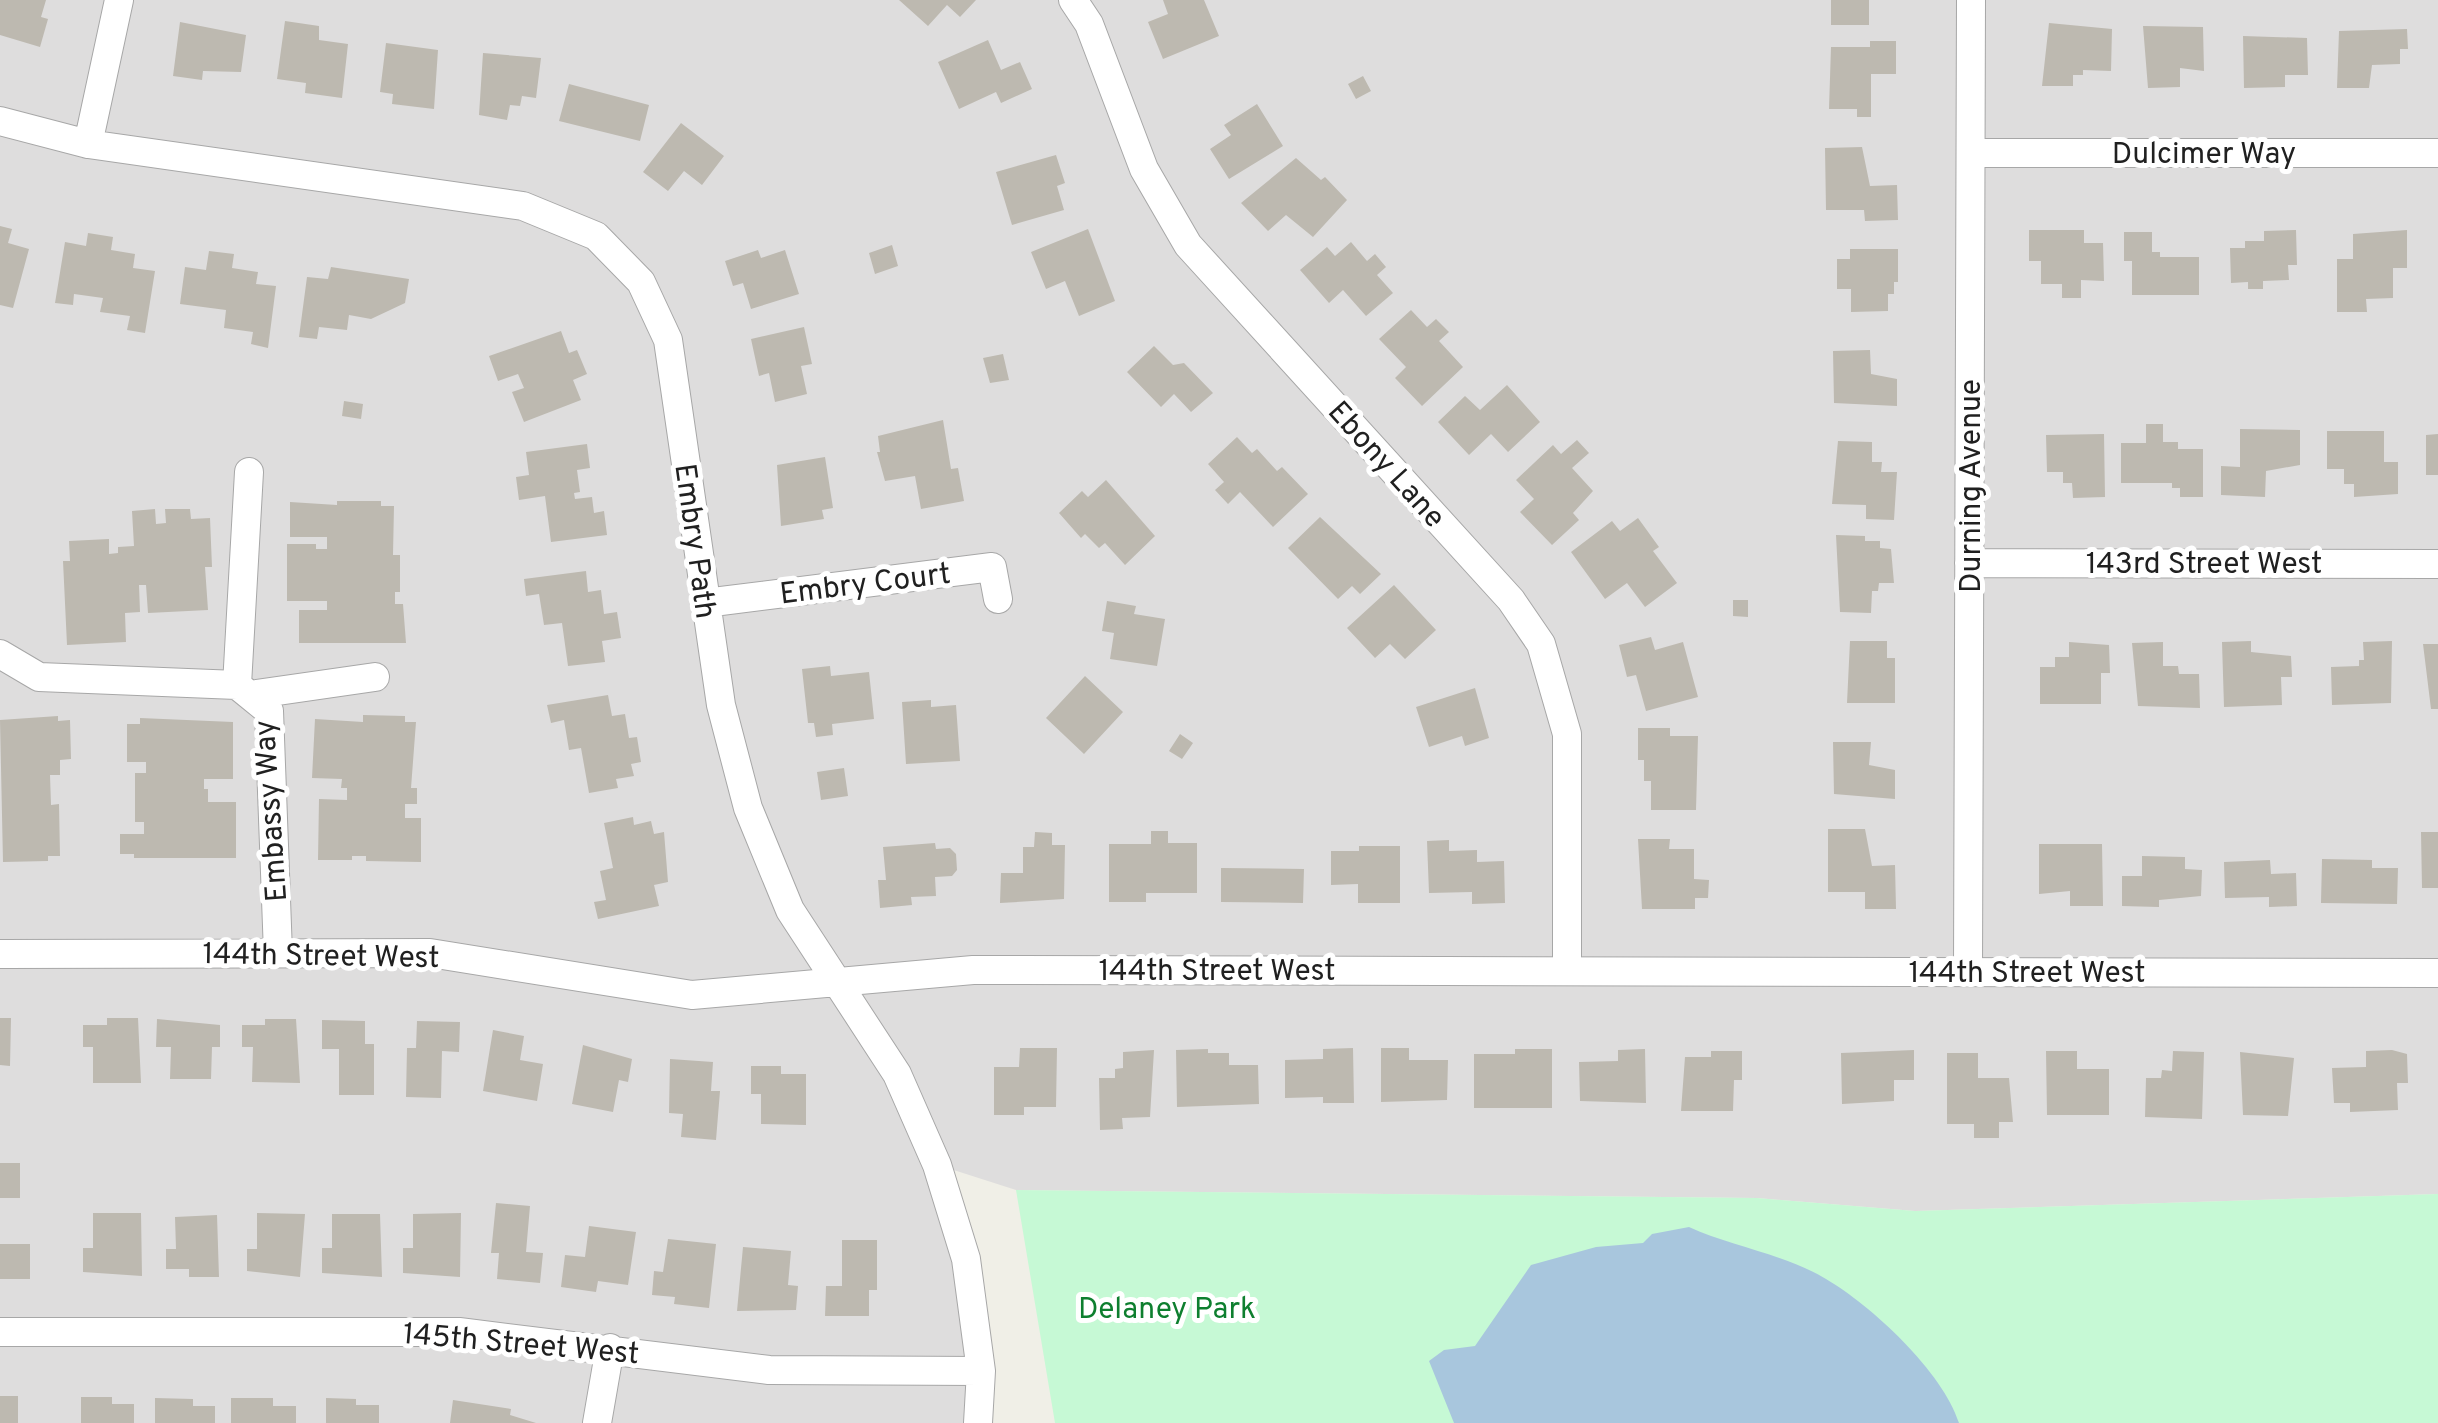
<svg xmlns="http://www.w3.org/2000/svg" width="2438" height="1423" viewBox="0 0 2438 1423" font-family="Overpass,sans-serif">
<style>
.residential{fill:#dedddd}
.park{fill:#c6f9d5}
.water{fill:#a8c6dd}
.building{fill:#bdb9b0}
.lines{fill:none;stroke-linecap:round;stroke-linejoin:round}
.minor-casing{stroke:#a7a7a7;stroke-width:30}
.minor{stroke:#fff;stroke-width:28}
.labels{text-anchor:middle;stroke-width:10;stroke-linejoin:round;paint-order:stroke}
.street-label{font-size:30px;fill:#202020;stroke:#fff}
.park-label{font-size:30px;fill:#0e7f2f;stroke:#fff}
</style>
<rect width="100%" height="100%" fill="#f0efe7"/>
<path class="residential" d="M0 0H2438V1194L1915 1211 1757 1198 1016 1190 938 1165 978 1423H0Z"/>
<path class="park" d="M1016 1190 1757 1198 1915 1211 2438 1194V1423H1055Z"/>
<path class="water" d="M1689 1227C1733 1247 1785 1254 1826 1279 1872 1306 1943 1372 1959 1423H1454L1429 1361 1444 1350 1475 1346 1531 1265 1596 1247 1643 1243 1652 1234Z"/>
<path class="building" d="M0 0H46L41 17 48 19 40 47 0 35Z
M899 0H976L960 17 947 5 928 26Z
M1163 0H1204L1219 36 1163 59 1148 22 1168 14Z
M1831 0H1869V25H1831Z
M285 21 319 26V40L348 44 342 98 305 93 306 83 277 79Z
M180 22 246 35 241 72 203 71 202 80 173 76Z
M2049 23 2112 29 2111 71 2083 70V75H2073V86H2042Z
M2143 26 2203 27 2204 71 2180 68V87L2148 88Z
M2407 29 2408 49H2400V64L2372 65 2369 88H2337L2339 31Z
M2243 36 2307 38 2308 75H2285V87L2244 88Z
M988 40 1001 70 1020 62 1032 89 1001 103 996 92 959 109 938 62Z
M1870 41H1896V74H1871V117H1857V109H1829L1831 47H1870Z
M386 43 438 50 434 109 392 104 393 94 380 92Z
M483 53 541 58 536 98 522 96 520 106 510 105 507 120 479 115Z
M1363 76 1371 91 1356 99 1348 84Z
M569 84 649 105 640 141 559 121Z
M1257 104 1283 146 1229 179 1210 149 1231 135 1224 125Z
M681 123 724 156 702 185 684 171 668 191 643 172Z
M1862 147 1870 186 1897 185 1898 220 1865 221 1864 210H1826L1825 148Z
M1056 155 1065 183 1057 186 1064 210 1012 225 996 172Z
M1296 158 1321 180 1325 177 1347 200 1313 237 1286 215 1268 231 1241 203Z
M0 226 12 229 8 243 29 249 13 308 0 305Z
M1088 229 1115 301 1079 316 1065 281 1046 289 1031 252Z
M2029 230H2084V243H2103L2104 281 2081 280V298H2062V284H2041V261H2029Z
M2296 230 2297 265H2288L2289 280 2263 281V289H2248V282L2231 283 2230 248H2245V241H2264V231Z
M2407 230V268H2393V298L2366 299 2367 312H2337V259H2353V234Z
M2124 232H2152V252H2160V257H2199V295H2132V261H2124Z
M88 233 113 237 111 250 135 254 133 268 155 271 145 333 127 330 130 316 100 312 103 298 74 294 73 305 55 303 65 242 86 246Z
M1351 242 1367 261 1375 254 1386 267 1377 275 1393 293 1366 316 1343 290 1329 303 1300 270 1327 247 1335 256Z
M892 245 898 266 875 274 869 253Z
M1850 249H1898V282H1894V294H1888V311L1851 312V289H1837V259H1850Z
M758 250 761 258 785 250 799 294 751 309 743 283 733 286 725 261Z
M209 251 234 254 232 268 258 272 256 284 276 286 268 348 251 344 253 332 224 328 226 310 180 304 185 267 206 270Z
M331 267 409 279 405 303 371 319 349 315 347 330 319 327 317 339 299 337 307 277 328 279Z
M1411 310 1427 327 1436 319 1449 332 1439 341 1463 367 1422 406 1395 378 1406 367 1379 339Z
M804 327 812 364 801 366 807 394 775 402 769 373 759 376 751 339Z
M561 331 569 353 577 350 587 374 573 380 581 400 524 422 512 392 524 388 518 374 498 381 489 356Z
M1154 346 1173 365 1184 363 1213 393 1191 412 1174 394 1161 407 1127 372Z
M1870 350 1871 374 1897 379V406L1834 403 1833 351Z
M1003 354 1009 380 990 383 983 358Z
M1507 385 1540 422 1508 452 1491 434 1469 455 1438 422 1465 396 1480 410Z
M344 401 363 404 361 419 342 416Z
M943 420 951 469 958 468 964 501 921 509 915 476 885 481 877 452H880L878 436Z
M2146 424H2163V442H2178V449H2203V497H2180V488H2172V483H2121V443H2146Z
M2240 429 2300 430V465L2266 471 2265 497 2221 495V466L2240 467Z
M2327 431H2384V462H2398V494L2354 497V484H2344V469H2327Z
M2104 434 2105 497 2073 498 2072 483H2063V472H2047L2046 435Z
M2438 434V475H2426V435Z
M1237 437 1252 453 1257 449 1277 471 1282 467 1308 494 1273 527 1240 492 1228 504 1215 490 1224 482 1208 464Z
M1577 440 1589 453 1572 468 1593 491 1573 513 1579 520 1552 545 1520 512 1534 499 1516 480 1553 445 1561 454Z
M1838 441 1872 442V462H1882L1881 472H1897L1894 520 1866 519V505L1832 504Z
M587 444 590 468 577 470 580 492 574 493 575 499 592 497 594 513 604 511 607 535 551 542 545 496 519 500 516 477 529 475 526 452Z
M825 457 833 508 822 510 824 519 781 526 777 465Z
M1106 480 1155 536 1125 565 1105 543 1099 548 1085 534 1081 538 1059 513 1082 491 1088 497Z
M337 501H381V506H394L393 555H400V592H395V604H403L406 643H299V610H327V601H287V544H316V549H327V537H290V502L337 505Z
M155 509 156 524 166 523 165 509H190L191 519 210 518 212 567H205L208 610 148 613 146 585H139L140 612 125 613 126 642 67 645 63 561H70L69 541 109 539V554L118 553V547L134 546 132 511Z
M1320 517 1381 574 1360 594 1352 586 1338 599 1288 548Z
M1638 518 1659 547 1653 551 1677 583 1645 607 1627 583 1605 599 1571 552 1612 521 1620 531Z
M1836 535 1865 536V541H1880V548L1891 549 1894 583H1879L1878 591H1872L1871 613 1840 612Z
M586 571 588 592 601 590 604 614 617 612 621 638 602 641 605 662 568 666 562 623 544 625 539 594 526 596 524 579Z
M1394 585 1436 630 1405 659 1390 644 1375 658 1347 628Z
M1733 600H1748V617L1733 616Z
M1107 601 1136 606 1134 614 1165 619 1157 666 1110 659 1114 633 1102 631Z
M1651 637 1655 650 1683 642 1698 697 1646 711 1636 675 1627 677 1619 645Z
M1850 641H1887V658H1895V703H1847Z
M2251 641V652L2291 656 2292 677H2281L2282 705 2224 707 2222 642Z
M2392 641 2391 703 2332 705 2331 667 2359 666V660H2364L2363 642Z
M2069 642 2109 645 2110 673H2101V704H2040V667H2055V657H2069Z
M2163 642V666H2178L2179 674H2199L2200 708 2138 706 2132 643Z
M2423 644H2438V709H2431Z
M830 666 831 676 869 672 874 719 832 724 833 735 816 737 814 723H808L802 669Z
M1085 676 1123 712 1084 754 1046 718Z
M1475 688 1489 738 1465 746 1462 736 1429 747 1416 707Z
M608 695 612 716 625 714 629 738 637 737 641 762 631 764 634 776 616 779 618 788 589 793 581 748 569 750 564 720 551 723 547 705Z
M931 700V707L956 705 960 761 906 764 902 702Z
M363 715 405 716V722H416L411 788H417V804H405V818H421V862L366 861V856H352V860H318L319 799 347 800V788H341L342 779 312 778 315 719 363 722Z
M58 716V721L70 720 71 759 60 760V775H50L51 805 59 804 60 856H48V861L3 862 0 720Z
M140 718 233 722V779H204V789H208V802H236V858H134V854H120V834H144V822H135V773H146V762H127V724H140Z
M1638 728H1670V736H1698L1696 810H1651V781H1644V760H1638Z
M1180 734 1193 743 1182 759 1169 751Z
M1833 742H1871L1869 765 1895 770V799L1834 794Z
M844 768 848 796 821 800 817 772Z
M633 817 634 825 651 821 654 834 664 832 668 882 654 885 659 906 598 919 594 902 606 900 600 871 613 868 604 823Z
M1828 829H1865L1872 866 1895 865 1896 909H1865V892H1828Z
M1151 831H1168V843H1197V893H1146V902H1109V844H1151Z
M1035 832 1052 833V845H1065L1064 899 1000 903 1001 873H1023V847H1034Z
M2421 832H2438V888H2422Z
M1638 839H1670L1669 849H1694V879L1709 880 1708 898H1695V909H1642Z
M1449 840V851L1477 850V862L1504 861 1505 903 1472 904V892L1429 893 1427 841Z
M935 843 936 849 950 848 956 854 957 870 952 876 935 877 936 896 911 897 912 905 880 908 878 880H886L883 847Z
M2039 844H2102L2103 906H2070V891L2039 894Z
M1359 846H1400V903H1358V884L1331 885V851H1359Z
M2142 856 2185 857V869L2202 870 2201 896 2159 900V907L2122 906V876H2142Z
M2322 859 2372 860V868H2398L2397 904 2321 903Z
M2270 860 2271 874 2296 873 2297 906 2269 907V897L2225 898 2224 862Z
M1221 868 1304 869 1303 903 1221 902Z
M0 1018H11L10 1066 0 1065Z
M107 1018H138L141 1083H93V1047H83V1025H107Z
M157 1019 220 1025V1047H212L211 1079H170L171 1047H156Z
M265 1019H296L300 1083 252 1082 253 1047H242V1025H265Z
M322 1020 365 1021V1044H374V1095H339V1049H322Z
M417 1021 460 1022 459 1052 442 1051 441 1098 406 1097 407 1048H416Z
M493 1030 524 1036 520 1060 543 1064 537 1101 483 1091Z
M583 1045 632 1059 628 1082 619 1080 613 1112 572 1104Z
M1020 1048H1057L1056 1107H1024V1115H994V1067H1019Z
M1353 1048 1354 1103H1323V1097L1285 1098V1060L1323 1059V1049Z
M1381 1048H1409V1060H1448L1447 1100 1381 1102Z
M1208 1049V1053H1229V1065H1258L1259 1104 1177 1107 1176 1050Z
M1515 1049H1552V1108H1474V1054H1515Z
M1645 1049 1646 1103 1580 1101 1579 1062 1618 1061V1050Z
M1154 1050 1150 1117 1122 1118 1123 1129 1100 1130 1099 1078H1115V1069L1123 1068V1052Z
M1914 1050V1080H1894V1101L1842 1104 1841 1053Z
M2392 1050 2407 1054 2408 1083H2397L2398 1110 2350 1112V1103H2334L2332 1068 2366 1067V1051Z
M1711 1051H1742V1080H1734L1733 1111H1681L1685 1057H1711Z
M2046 1051H2077V1069H2109V1115H2047Z
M2173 1051 2204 1052 2202 1119 2145 1117 2146 1078H2161L2162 1070 2172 1071Z
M2240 1052 2294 1058 2288 1116 2243 1115Z
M1947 1053H1978V1078H2009L2013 1122H1999V1138H1974V1124H1947Z
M670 1059 713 1062 711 1091H720L716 1140 681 1137 683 1114 669 1113Z
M751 1066H781V1074H806V1125L761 1124V1094H751Z
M0 1163H20V1198H0Z
M496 1203 530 1206 526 1252 543 1253 540 1283 497 1279 499 1253H491Z
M93 1213H141L142 1276 83 1272V1248H93Z
M257 1213 305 1214 300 1277 247 1271V1249H257Z
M461 1213 460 1277 403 1273V1248H413V1214Z
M332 1214H380L382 1277 322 1273V1248H332Z
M217 1215 219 1277H189V1269H166V1249H176L175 1217Z
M589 1226 636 1232 628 1285 598 1281 596 1292 561 1287 565 1255 585 1257Z
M668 1239 716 1244 709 1308 674 1304 675 1297 652 1295 654 1271 663 1272Z
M842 1240H877V1290H869V1316H825L826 1286H842Z
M0 1244H30V1279H0Z
M743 1247 791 1251 788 1285 798 1286 796 1310 737 1311Z
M0 1396H18V1423H0Z
M81 1397H112V1404H134V1423H81Z
M155 1398 193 1399V1406H215V1423H155Z
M231 1398H273V1406H296V1423H231Z
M326 1398 356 1399V1405H379V1423H326Z
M453 1400 511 1409 510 1415 536 1423H450Z"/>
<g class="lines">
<g class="minor-casing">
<path id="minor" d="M1073 0 1089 24 1144 169 1188 245 1511 600 1541 644 1567 734V971
M0 121 88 144 523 206 596 236 641 282 668 340 721 705 748 808 790 910 897 1074 937 1165 966 1259 981 1371 978 1423
M88 144 119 0
M1971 153H2438
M1969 563 2438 564
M705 603 992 567 998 599
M0 654 39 677 237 685 269 711 278 953
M237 685 249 472
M250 695 375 677
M0 954 430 953 692 995 973 970 2438 973
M1968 972 1971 0
M0 1332H459L769 1370 981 1371
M597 1423 610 1348"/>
</g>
<use href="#minor" class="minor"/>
</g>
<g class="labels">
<g class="street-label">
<text x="2204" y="163">Dulcimer Way</text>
<text transform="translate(1387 464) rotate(48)" y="10">Ebony Lane</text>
<text transform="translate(1970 486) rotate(-90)" y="10">Durning Avenue</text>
<text transform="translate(696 541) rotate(82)" y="10">Embry Path</text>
<text x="2204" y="573">143rd Street West</text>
<text transform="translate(865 583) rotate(-7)" y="10">Embry Court</text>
<text transform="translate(270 811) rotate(-94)" y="10">Embassy Way</text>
<text transform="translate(321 955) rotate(1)" y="10">144th Street West</text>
<text x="1217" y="980">144th Street West</text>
<text x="2027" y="982">144th Street West</text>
<text transform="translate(521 1343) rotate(5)" y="10">145th Street West</text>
</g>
<g class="park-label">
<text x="1167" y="1318">Delaney Park</text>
</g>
</g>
</svg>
